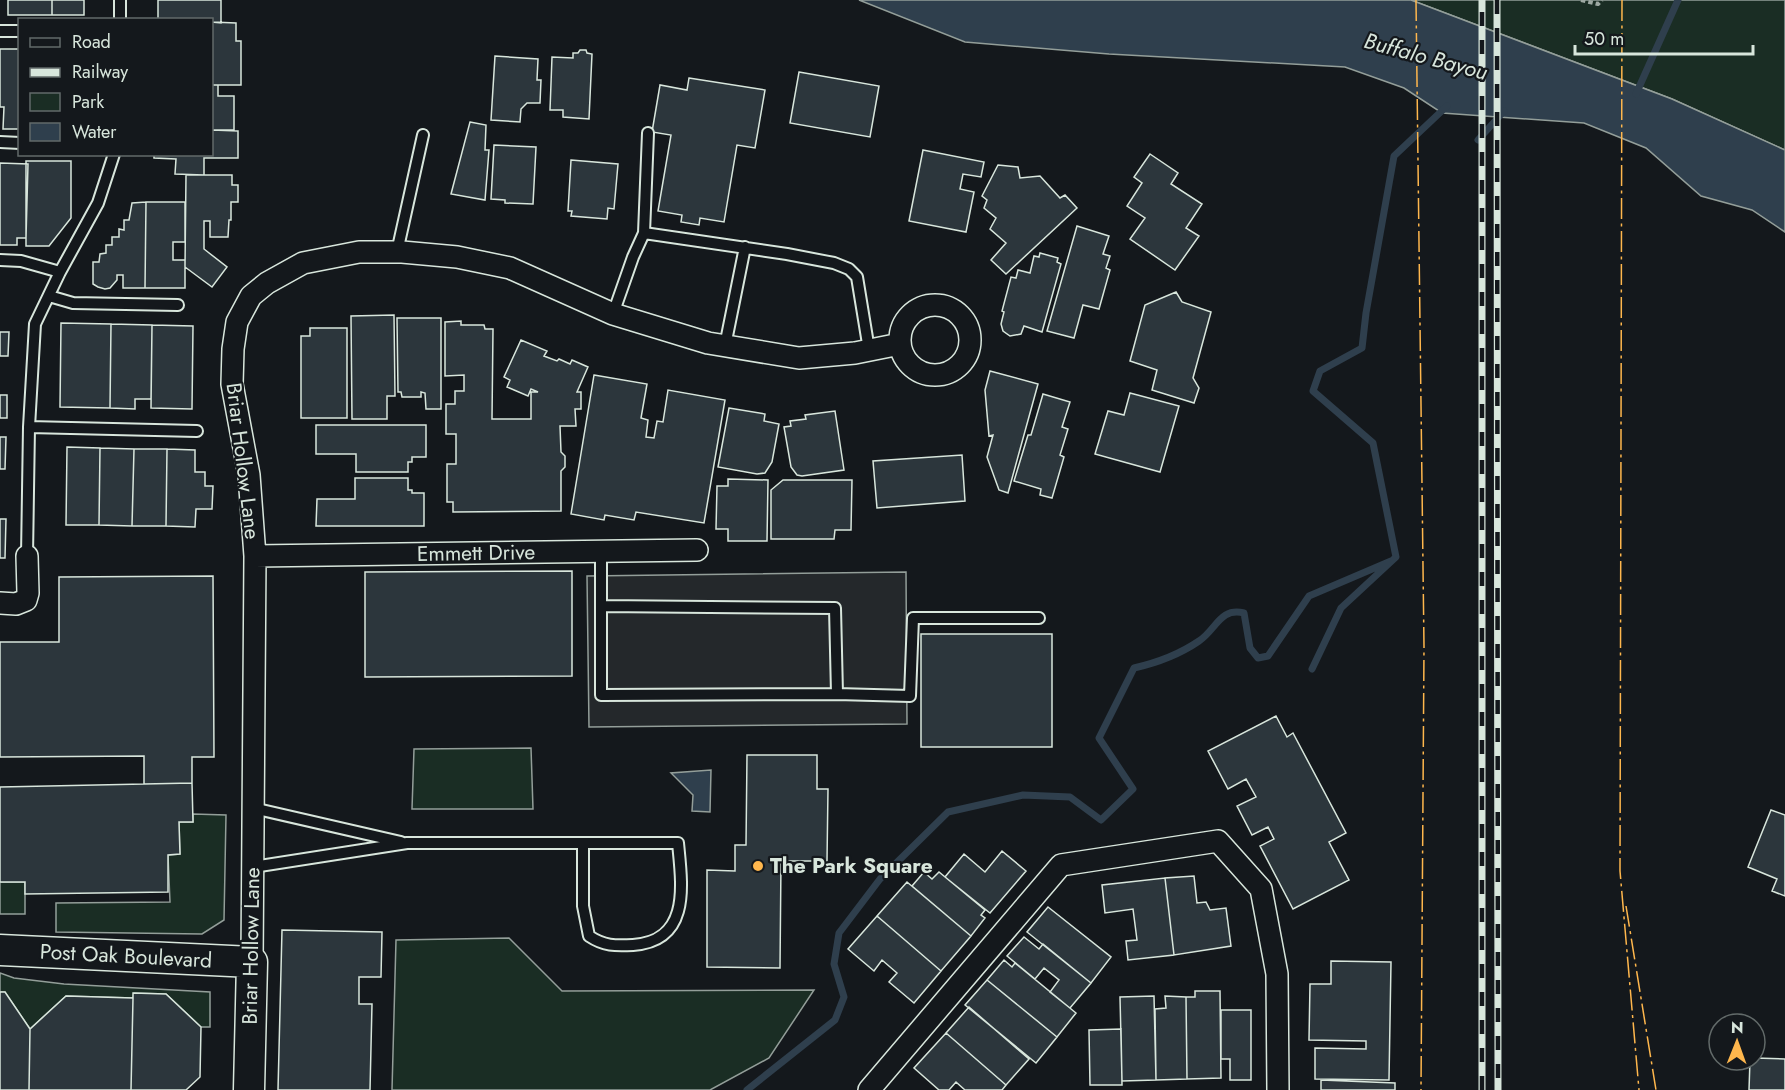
<svg xmlns="http://www.w3.org/2000/svg" width="1785" height="1090" viewBox="0 0 1785 1090" font-family="Jost,sans-serif">
<style>
.green{fill:#1a2d24;stroke:#939e99;stroke-width:1.5}
.parking{fill:#24282b;stroke:#939e99;stroke-width:1.5}
.water{fill:#2f3f4d;stroke:#939e99;stroke-width:1.5}
.lines{fill:none;stroke-linecap:round;stroke-linejoin:round}
.stream{stroke:#2f3f4d;stroke-width:7}
.building{fill:#2c363c;stroke:#d8e6dc;stroke-width:1.5}
.lane-casing{stroke:#d8e6dc;stroke-width:14}
.street-casing{stroke:#d8e6dc;stroke-width:24}
.secondary-casing{stroke:#d8e6dc;stroke-width:33}
.path{stroke:#9da8a2;stroke-width:4;stroke-dasharray:4.5 3;stroke-linecap:butt}
.lane{stroke:#14181c;stroke-width:10}
.street{stroke:#14181c;stroke-width:21}
.secondary{stroke:#14181c;stroke-width:30}
.rail-casing{stroke:#d8e6dc;stroke-width:7}
.rail{stroke:#14181c;stroke-width:4.5;stroke-dasharray:14;stroke-linecap:butt}
.power{stroke:#ffb74d;stroke-width:1.5;stroke-dasharray:21 4.5 3 4.5;stroke-linecap:butt}
.poi-dot{fill:#ffb74d;stroke:#14181c;stroke-width:2}
.labels{text-anchor:middle;stroke-width:4.5;stroke-linejoin:round;paint-order:stroke}
.street-label{font-size:21px;fill:#d8e6dc;stroke:#14181c}
.poi-label{font-size:21px;font-weight:bold;fill:#d8e6dc;stroke:#14181c;text-anchor:start}
.water-label{font-size:22px;font-style:italic;fill:#d8e6dc;stroke:#14181c}
</style>
<rect width="100%" height="100%" fill="#14181c"/>
<path class="green" d="M1411 0H1785V150L1672 99Z
M531 748 533 809H412L414 749Z
M193 814 226 815 224 920 202 934 56 932V903L170 902 168 855 180 854 179 822H193Z
M0 882H25V914H0Z
M509 938 562 991 814 990 769 1058 710 1090H392L396 940Z
M0 973 14 978 64 984 210 992V1027H201L166 994 134 993 133 998 66 996 30 1029 5 992H0Z"/>
<path class="parking" d="M906 572 907 724 589 727 587 576Z"/>
<path class="water" d="M859 0H1411L1672 99 1785 150V232L1752 210 1701 196 1646 148 1584 123 1442 113 1404 88 1345 67 1109 54 965 42Z
M711 770 710 812 692 811 693 795 671 773Z"/>
<g class="lines">
<path class="stream" d="M1636 94 1678 0
M1478 140 1504 111
M1312 669 1341 608 1396 557 1373 443 1313 391 1320 371 1362 348 1366 313 1394 156 1447 106
M747 1090 835 1020 844 997 834 964 839 933 880 879 948 812 1023 795 1070 797 1101 820 1133 789 1099 738 1134 668C1156 663 1180 654 1199 641 1216 630 1220 607 1244 613L1250 648 1258 658 1268 656 1309 596 1391 561"/>
</g>
<path class="building" d="M8 0H52V15H8Z
M52 0H84V15H52Z
M158 0H221V23L212 22V20H158Z
M212 22 236 23V41H241V85H212Z
M0 49H20V129H3L4 107H0Z
M580 50H586L587 53 592 54 589 119 563 117V110H550L552 57 573 58V53H578Z
M495 56 538 59 537 80H541L540 103H527L521 109 520 122 491 120Z
M799 72 879 86 870 137 790 123Z
M689 78 765 90 755 148 737 145 724 222 700 218 699 225 681 222 682 215 658 211 671 135 652 132 660 85 687 90Z
M212 85H218V96H234V130H212Z
M470 122 486 125 485 150H489L485 200 451 194Z
M212 130 238 131V158H204V175L175 174 176 159 154 158V154H212Z
M494 145 536 147 533 204 505 203V200L491 199Z
M923 150 984 162 981 177 963 174 960 189 974 192 966 232 909 221Z
M1150 154 1178 173 1171 184 1202 204 1186 228 1199 236 1175 270 1130 239 1145 218 1127 206 1142 183 1134 177Z
M571 160 618 164 614 209 608 208 607 219 571 216 572 211H568Z
M26 161H71V218L49 246H26Z
M0 163 28 164 26 238H17V245H0Z
M998 165 1018 167 1020 178 1040 176 1060 198 1065 195 1077 208 1006 274 991 260 1006 243 990 229 996 218 984 208 987 200 982 196Z
M186 175H232V185H238V202H231V220H229L228 237H210V221H204V249L227 267 212 287 185 267Z
M146 202 145 288H123V275H117V280L110 288 105 289 98 287 93 284V262H99L100 254 106 253V245H112V237H119V229L124 230V220H129L132 203Z
M146 202H185V242H173V260H185V288H145Z
M1077 226 1109 236 1103 254 1110 256 1106 268 1110 270 1099 309 1083 305 1074 338 1047 331Z
M1040 253 1058 258 1057 262 1061 264 1042 332 1024 326 1021 334 1010 336 1003 331 1001 324 1004 312 1002 311 1011 277 1016 278 1018 270 1030 273 1034 256 1039 257Z
M1176 292 1182 302 1211 312 1193 378 1199 388 1194 403 1152 390 1157 370 1130 361 1145 305Z
M394 315 395 396H387V419H352L351 316Z
M397 318H441V409H426L425 393 421 392V397H402L401 392H398Z
M461 321V325H484L485 329H493L492 419H531V392H538L531 389 528 396 507 387 510 380 504 377 521 340 547 351 544 356 557 361 559 359 570 364 572 360 588 367 577 392H581V409H575L576 426H560L561 452 565 456V467L561 471V511L453 512V502H447V464H456V434H446V404H455V391H464V375L445 376V322Z
M61 323 111 324 110 408 60 407Z
M111 324 152 325 151 399H135V409L110 408Z
M152 325 193 326 192 409 151 408Z
M310 328H347V418H301V336H310Z
M0 332H9L8 356H0Z
M990 371 1038 384 1008 493 999 490 987 457 993 435 989 436 985 390Z
M594 375 647 384 641 418 648 420 646 437 654 438 657 421 663 422 668 390 725 400 704 523 636 512 634 520 605 515 604 520 571 514Z
M1130 393 1179 406 1160 472 1095 454 1108 411 1124 415Z
M1043 394 1070 402 1062 427 1068 429 1060 455 1064 457 1052 498 1040 495 1041 489 1014 481 1028 435H1031Z
M0 395H7V418H0Z
M729 408 765 414 764 421 779 424 772 462 765 473 757 474 718 467Z
M835 411 844 470 802 476 797 475 791 467 784 427 791 426 790 421 806 419 805 415Z
M316 425H426V457H412V462H408V472H356V454H316Z
M0 437H6L5 469H0Z
M67 447 100 448 99 525H66Z
M100 448 134 449 132 526 99 525Z
M134 449H167L166 526H132Z
M167 449 195 450V472H205V486H213L212 509H196L195 527 166 526Z
M962 455 965 501 877 508 873 461Z
M355 478H408V490H412V493H424V526H316L317 499H355Z
M728 479 768 480 767 541H728V529H716L717 486H728Z
M783 480H852L851 530H835L834 539H771V490Z
M0 519H6L5 558H0Z
M572 571V676L365 677V572Z
M213 576 214 757H192V783L144 784V756L0 757V642H59V577Z
M921 634H1052V747H921Z
M1276 716 1287 737 1293 733 1346 833 1329 842 1349 880 1293 909 1260 846 1274 839 1268 827 1252 835 1237 806 1256 797 1246 779 1228 789 1208 751Z
M747 755H817V789H828L827 861H781L780 968 707 967V870L735 871V845H746Z
M192 783 193 822H179L180 854 168 855V892L25 894V882H0V787Z
M1771 810 1785 815V896L1772 891 1777 879 1748 867Z
M1002 851 1026 871 990 913 945 877 964 854 985 872Z
M924 872 932 879 939 872 985 910 981 915 985 918 971 936 912 886Z
M1194 876 1197 903 1206 902 1210 910 1226 908 1231 946 1174 955 1165 878Z
M1165 878 1174 955 1128 960 1126 941 1137 940 1133 909 1105 913 1102 885Z
M907 882 971 936 941 971 877 916Z
M1048 907 1111 957 1091 983 1027 932Z
M877 916 941 971 914 1003 889 982 897 973 882 960 874 971 848 949Z
M282 930 382 932 381 977H359V1004H372L370 1090H278Z
M1024 937 1039 949 1043 944 1091 983 1070 1008 1050 992 1059 980 1044 968 1035 979 1007 956Z
M1004 960 1012 967 1015 963 1076 1013 1057 1037 987 980Z
M1331 961 1391 962 1389 1080 1315 1079V1048L1366 1049V1041L1309 1040 1310 984H1331Z
M987 980 1057 1037 1036 1063 965 1005Z
M1195 991H1220L1221 1078 1187 1079 1186 997H1195Z
M0 992H5L30 1029 66 996 133 998V993L166 994 201 1027 200 1077 186 1090H0Z
M66 996 133 998 131 1090H29L30 1029Z
M1154 996 1156 1080 1122 1081 1120 997Z
M1165 996 1186 997 1187 1079 1156 1080 1155 1009 1166 1008Z
M969 1007 1029 1059 1006 1085 946 1033Z
M1221 1010H1251V1080H1230V1059H1221Z
M1121 1029 1122 1085H1090L1089 1030Z
M946 1033 1006 1085 1002 1090H965L956 1082 949 1090H939L914 1068Z
M1755 1058 1785 1059V1090H1749L1750 1060H1755Z
M1321 1080 1395 1083V1090H1321Z"/>
<g class="lines">
<g class="lane-casing">
<path id="lane" d="M120 20V0
M0 31H20
M0 142 20 143
M644 233 648 133
M397 252 423 135
M0 260 21 261 60 272
M49 296 73 303 178 305
M613 314 633 257 644 233 787 254 834 263 849 269 857 277 869 350
M725 346 745 247
M29 427 197 431
M601 551V695L837 694 835 608 601 606
M27 556 29 427 35 324 60 272 98 203 114 154
M837 694 910 696 913 618H1039
M253 808 401 842
M253 867 407 843H678C682 885 691 941 633 945 615 946 604 946 589 936L583 906V843"/>
</g>
<g class="street-casing">
<path id="street" d="M900 340a35 35 0 1 1 70 0a35 35 0 1 1-70 0Z
M255 556 697 550
M0 603 16 604 26 600 28 593 27 556
M252 962 255 556 249 475 232 384 233 349 237 322 251 296 267 283 303 263 359 252H402L457 257 510 268 613 314 708 343 799 358 855 353 900 344
M869 1090 1061 865 1218 841 1261 889 1277 974 1278 1090"/>
</g>
<g class="secondary-casing">
<path id="secondary" d="M0 950 252 962 249 1090"/>
</g>
<path class="path" d="M1581 0 1598 4 1602 0"/>
<use href="#lane" class="lane"/>
<use href="#street" class="street"/>
<use href="#secondary" class="secondary"/>
<g class="rail-casing">
<path id="rail" d="M1497 0 1498 1090
M1482 1090V0"/>
</g>
<use href="#rail" class="rail"/>
<path class="power" d="M1416 0 1424 647 1421 1090
M1622 0 1620 871 1639 1090
M1626 906 1656 1090"/>
</g>
<circle class="poi-dot" cx="758" cy="866" r="6"/>
<g class="labels">
<g class="street-label">
<text transform="translate(243 461) rotate(83)" y="7">Briar Hollow Lane</text>
<text transform="translate(476 553) rotate(-1)" y="7">Emmett Drive</text>
<text transform="translate(251 946) rotate(-89)" y="7">Briar Hollow Lane</text>
<text transform="translate(126 956) rotate(3)" y="7">Post Oak Boulevard</text>
</g>
<g class="poi-label">
<text x="770" y="873">The Park Square</text>
</g>
<g class="water-label">
<text transform="translate(1426 56) rotate(15)" y="8">Buffalo Bayou</text>
</g>
</g>
<rect x="18" y="18" width="195" height="138" fill="#14181c" stroke="#626a69" stroke-width="1.5"/>
<rect x="30" y="38" width="30" height="9" fill="#14181c" stroke="#626a69" stroke-width="1.5"/>
<text x="72" y="48" font-size="18" fill="#d8e6dc">Road</text>
<rect x="30" y="68" width="30" height="9" fill="#d8e6dc" stroke="#626a69" stroke-width="1.5"/>
<text x="72" y="78" font-size="18" fill="#d8e6dc">Railway</text>
<rect x="30" y="93" width="30" height="18" fill="#1a2d24" stroke="#626a69" stroke-width="1.5"/>
<text x="72" y="108" font-size="18" fill="#d8e6dc">Park</text>
<rect x="30" y="123" width="30" height="18" fill="#2f3f4d" stroke="#626a69" stroke-width="1.5"/>
<text x="72" y="138" font-size="18" fill="#d8e6dc">Water</text>
<g transform="translate(1737 1042) rotate(1)"><circle r="28" fill="#14181c" stroke="#626a69" stroke-width="1.5"/>
<path d="M0-4.5L10 22L0 15L-10 22Z" fill="#ffb74d"/>
<text y="-9" font-size="16" font-weight="bold" text-anchor="middle" fill="#d8e6dc">N</text>
</g>
<path d="M1575 45v9h178v-9" fill="none" stroke="#d8e6dc" stroke-width="3"/>
<text x="1584" y="45" font-size="18" fill="#d8e6dc" stroke="#14181c" stroke-width="4.5" paint-order="stroke">50 m</text>
</svg>
